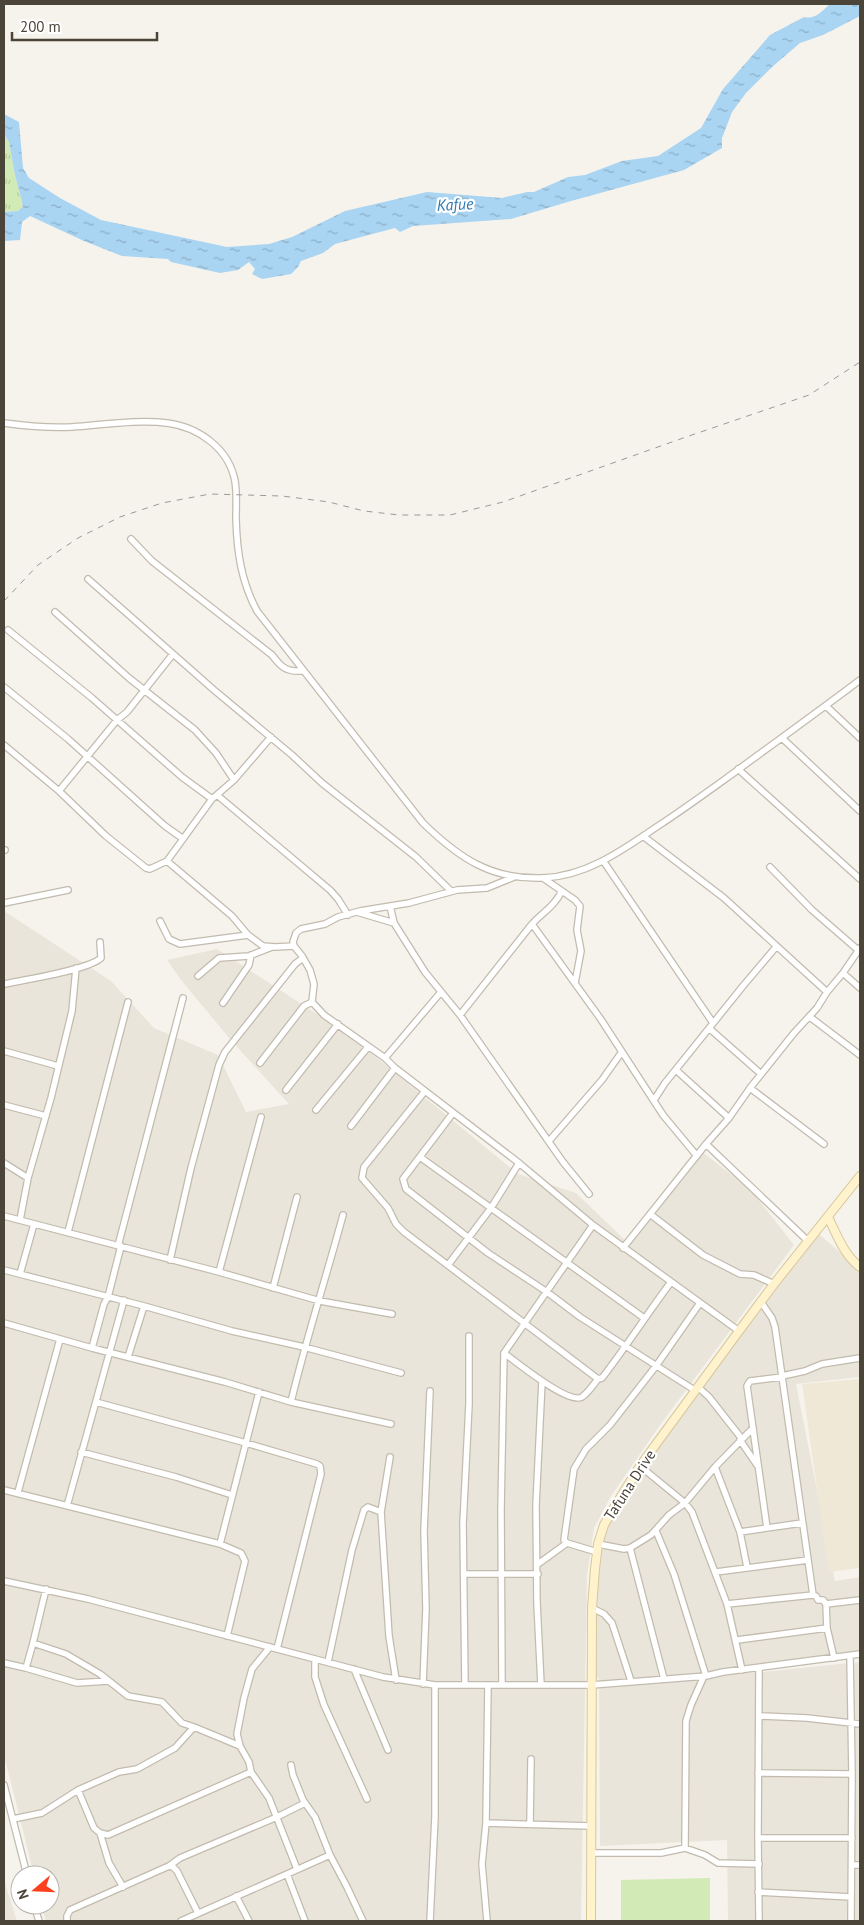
<svg xmlns="http://www.w3.org/2000/svg" width="864" height="1925" viewBox="0 0 864 1925" font-family="'PT Sans',sans-serif">
<style>
.residential{fill:#eae5da}
.education{fill:#efe8d6}
.grass{fill:url(#grass-tufts)}
.pitch{fill:#d2eab5}
.water{fill:url(#water-ripples)}
.lines{fill:none;stroke-linecap:round;stroke-linejoin:round}
.minor-casing{stroke:#c2bbae;stroke-width:8}
.secondary-casing{stroke:#d6c79b;stroke-width:10}
.minor{stroke:#fff;stroke-width:5.5}
.secondary{stroke:#fff3cd;stroke-width:8}
.rail{stroke:#9a9a9a;stroke-width:1;stroke-dasharray:6 6;stroke-linecap:butt}
.labels{text-anchor:middle;stroke-width:4.5;stroke-linejoin:round;paint-order:stroke}
.street-label{font-size:15px;fill:#4b4439;stroke:#fff}
.water-label{font-size:16px;font-style:italic;fill:#2e7ab2;stroke:#fff}
</style>
<defs>
<pattern id="grass-tufts" width="24" height="20" patternUnits="userSpaceOnUse" patternTransform="scale(1.25)"><rect width="24" height="20" fill="#d2eab5"/><path d="M3 7l-1-3M5 7V3M7 7l1-3M15 17l-1-3M17 17v-4M19 17l1-3" fill="none" stroke="#b6ca9c"/></pattern>
<pattern id="water-ripples" width="26" height="14" patternUnits="userSpaceOnUse" patternTransform="scale(1.25)"><rect width="26" height="14" fill="#a9d4f2"/><path d="M2 4q2-2 4 0t4 0M15 11q2-2 4 0t4 0" fill="none" stroke="#8caec5"/></pattern>
</defs>
<rect width="100%" height="100%" fill="#f6f3ec"/>
<path class="residential" d="M4 911 111 981 154 1028 218 1055 246 1112 289 1104 230 1039 181 980 167 960 217 949 349 1035 518 1174 576 1193 625 1240 697 1148 750 1189 794 1245 660 1425 611 1496 594 1528 587 1576 581 1921H46L41 1905H50V1875H34L4 1755Z
M819 1234 860 1270V1377L796 1384 835 1581 860 1577V1655L715 1674 761 1672 860 1662V1921H728L727 1840 600 1846 599 1678 596 1677 598 1551 607 1525 640 1469 738 1336Z
M4 1880 17 1921H4Z"/>
<path class="education" d="M860 1379V1568L829 1572 802 1384Z"/>
<path class="grass" d="M4 134 9 142 15 175 23 206 18 211 4 212Z"/>
<path class="pitch" d="M710 1878V1921H621V1880Z"/>
<path class="water" d="M830 4H860V16L823 35 800 43 772 67 746 93 732 112 722 138V148L684 170 571 201 511 219 413 226 400 232 395 228 335 244 323 253 301 261 298 267 291 274 262 279 252 274 255 269 249 262 238 270 220 273 171 262 168 259 122 256 84 241 30 216 22 222 20 240 4 241V212L18 211 23 206 15 175 9 142 4 134V114L19 122 23 168 29 178 60 198 101 220 227 247 269 244 292 237 345 211 427 192 502 198 527 192H534L568 177 585 175 622 161 658 156 701 128 723 89 770 35 804 17C815 20 822 11 830 4Z"/>
<g class="lines">
<g class="minor-casing">
<path id="minor" d="M4 423C26 426 50 428 72 427 102 425 138 419 167 423 199 427 229 449 235 481 237 494 236 506 236 519 237 552 241 581 257 611L423 823C459 858 491 880 543 878 587 876 623 850 658 826 684 809 710 790 735 772 777 741 819 711 860 680
M131 539 152 561 272 655C281 667 286 672 302 671
M88 579 214 690 292 755 322 783 416 857 451 891
M55 612 129 678 195 730 216 753 234 780
M8 630 92 698 182 777 212 799 234 780 271 737
M4 687 68 739 165 826 182 838
M826 706 860 738
M782 738 860 811
M4 745 59 791 106 836 146 868 150 869 167 861 212 799
M738 769 860 879
M59 791 117 720 127 712 173 654
M217 795 330 890 338 899 348 915
M643 836 724 898 827 992
M4 850H5
M167 861 232 916 248 935 263 946 275 947 294 946
M604 862 713 1023
M770 867 812 910 858 950
M514 877 487 888 457 890 409 903 360 911 338 917 325 924 301 929 296 933 293 942 294 946 302 956 310 970 314 984 312 1002 324 1015 385 1058 395 1068 519 1163 593 1225 739 1331
M543 878 575 900 580 906 577 930 581 951 575 983
M4 903 68 890
M390 906 394 923 425 972 460 1015 563 1162 589 1194
M357 912 394 923
M160 921 169 939 180 944 248 935
M532 924 600 1018 663 1115 697 1156
M843 973 860 988
M198 976 219 958 249 956 272 947
M4 984C24 980 88 970 101 958L100 942
M223 1003 249 965 251 955
M460 1015 532 924C545 910 552 909 562 891
M810 1017 860 1055
M710 1029 761 1074
M4 1051 58 1066
M385 1058 441 992
M260 1063 304 1006 312 1002
M676 1070 729 1118
M750 1088 824 1144
M286 1090 338 1024
M425 1091 364 1167 362 1178 388 1208 396 1224 404 1232 598 1379 602 1378C626 1347 647 1314 671 1282
M654 1100 665 1083 743 986 776 947
M4 1105 46 1116
M316 1110 368 1047
M453 1113 403 1179 406 1189 488 1253 547 1292 580 1317 696 1391
M351 1126 395 1068
M549 1141 602 1080 621 1053
M706 1144 808 1241
M420 1157 644 1318
M4 1163 28 1178
M650 1214 703 1255 740 1274 754 1275 774 1284
M4 1216 219 1272 320 1301 392 1314
M20 1220 28 1178 51 1098 72 1011 76 968
M68 1232 128 1002
M118 1246 183 998
M623 1248 706 1144 729 1118 750 1088 794 1033 817 1008 827 992 843 973 860 948
M170 1260 191 1168 219 1065 225 1052 295 964 303 958
M448 1265 491 1208 519 1163
M4 1270 144 1306 232 1331 304 1347 401 1373
M219 1272 261 1117
M20 1274 34 1224
M273 1288 297 1197
M761 1302 772 1318 775 1327 813 1595 816 1596 818 1600H823L826 1604
M4 1323 92 1348 225 1382 291 1402 391 1424
M92 1348 104 1304 108 1297 121 1246
M504 1353C516 1362 569 1405 582 1397 588 1393 593 1385 598 1379
M128 1357 144 1306
M782 1376 805 1371 822 1364 860 1358
M698 1387 709 1397 742 1439
M96 1402 246 1443 317 1464 320 1466 321 1474 277 1649
M291 1402C306 1339 326 1278 343 1215
M740 1440 757 1465
M81 1452 176 1477 232 1495
M390 1457 381 1512 389 1636 396 1680
M640 1466 685 1503 692 1512 727 1604 742 1670
M715 1467 740 1532 747 1567
M4 1490 220 1544 241 1553 245 1561 227 1636
M18 1492 60 1339
M67 1506 124 1300
M767 1528 747 1386 750 1381 782 1377
M656 1531 674 1574 706 1676
M740 1532 802 1523
M220 1544 259 1392
M598 1544 624 1549 630 1548 651 1535 669 1515 685 1503 715 1467 753 1428
M630 1548 664 1679
M597 1552 567 1543 564 1540 574 1469 586 1449 610 1425 656 1366 700 1303
M538 1564 567 1543
M716 1572 808 1560
M464 1574H538
M4 1581 88 1599 383 1677 435 1685H592L706 1676 723 1672 860 1654
M46 1589 33 1643 66 1654 100 1674 128 1696 162 1702 182 1723 194 1727
M727 1604 813 1595
M592 1608 604 1614 612 1623 631 1681
M737 1640 827 1628
M33 1643 26 1668 77 1683 108 1681
M270 1647 252 1669 244 1698 237 1734 240 1746 249 1762 251 1772 269 1798 297 1869
M850 1656 852 1774 851 1921
M834 1658 827 1628 826 1604 860 1600
M315 1659V1677L324 1705 367 1799
M328 1662 352 1550 364 1510 368 1507 381 1512
M4 1663 26 1668
M354 1669 388 1750
M423 1684 426 1609 424 1531 430 1391
M465 1685 463 1524 469 1404V1336
M502 1685 501 1509 504 1353 593 1225
M541 1685 537 1603 536 1505 542 1381
M760 1716 807 1718 860 1724
M291 1765 293 1775 303 1800 315 1817 330 1855 347 1887 363 1921
M758 1773 852 1774
M4 1785 27 1875
M78 1790 94 1828 100 1833 108 1835 251 1772
M13 1819 42 1813 78 1790 119 1772 137 1769 175 1748 194 1727 240 1746
M486 1823 591 1826
M530 1824 531 1759
M100 1833 109 1863 123 1887
M758 1838H852
M685 1848 686 1721 691 1705 704 1676
M592 1853H661L685 1848 705 1855 718 1863 759 1864
M852 1865H860
M169 1866 180 1858 277 1817 305 1803
M287 1874 305 1921
M758 1892 851 1897
M236 1896 249 1921
M34 1905 39 1921
M67 1921V1916L70 1910 169 1866 173 1867 177 1871 198 1913
M181 1921 330 1855
M430 1921 435 1817V1685
M487 1921 482 1864 486 1823 488 1685
M759 1921 758 1838 759 1668"/>
</g>
<g class="secondary-casing">
<path id="secondary" d="M828 1217C837 1235 844 1255 860 1267
M591 1921 592 1608 595 1569 598 1544 604 1525 615 1506 640 1466 739 1331 774 1284 860 1176"/>
</g>
<use href="#minor" class="minor"/>
<use href="#secondary" class="secondary"/>
<path class="rail" d="M4 601 38 565 78 538 120 517 162 503 210 494 282 496 329 502 364 511 399 515H450L503 502 686 437 809 395 860 362"/>
</g>
<g class="labels">
<g class="street-label">
<text transform="translate(630 1485) rotate(-57)" y="5">Tafuna Drive</text>
</g>
<g class="water-label">
<text transform="translate(455 204) rotate(-3)" y="6">Kafue</text>
</g>
</g>
<rect width="864" height="1925" fill="none" stroke="#4b4439" stroke-width="10"/>
<g transform="translate(35 1890) rotate(251)"><circle r="24" fill="#ffffff" stroke="#b7b4b0"/>
<path d="M0-4L9 19L0 12L-9 19Z" fill="#fc3f1d"/>
<text y="-8" font-size="14" font-weight="bold" text-anchor="middle" fill="#4b4439">N</text>
</g>
<path d="M12 32v8h145v-8" fill="none" stroke="#4b4439" stroke-width="2.5"/>
<text x="20" y="32" font-size="15" fill="#4b4439" stroke="#ffffff" stroke-width="4" paint-order="stroke">200 m</text>
</svg>
